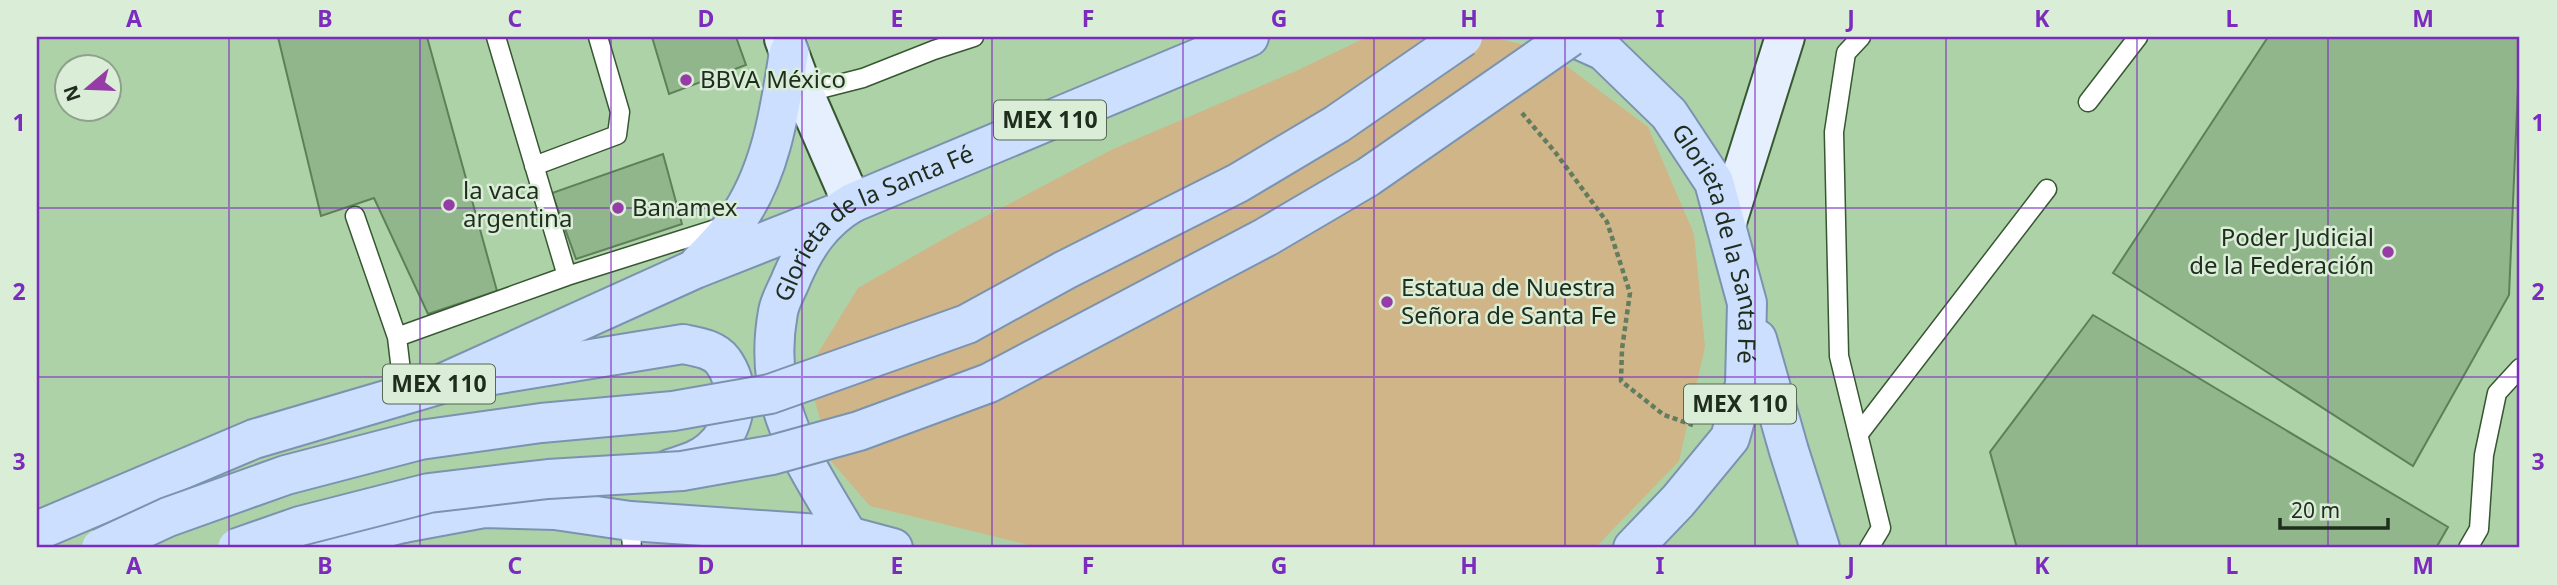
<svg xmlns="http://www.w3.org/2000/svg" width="2557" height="585" viewBox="0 0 2557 585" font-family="'Noto Sans',sans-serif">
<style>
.green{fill:#cfb587}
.building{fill:#92b68c;stroke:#5e8058;stroke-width:2}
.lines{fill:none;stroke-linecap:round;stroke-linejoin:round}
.lane-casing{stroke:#375732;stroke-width:21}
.secondary-casing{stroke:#375732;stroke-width:42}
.primary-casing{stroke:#7b93af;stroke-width:42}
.path{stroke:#637c5f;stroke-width:4.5;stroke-dasharray:5 3.5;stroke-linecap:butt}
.lane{stroke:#fff;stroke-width:18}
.secondary{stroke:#e6effe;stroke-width:38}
.primary{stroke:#cddffe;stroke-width:38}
.primary-bridge-casing{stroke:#7b93af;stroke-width:42;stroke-linecap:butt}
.primary-bridge{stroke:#cddffe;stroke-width:38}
.grid{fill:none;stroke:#7b2cbf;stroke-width:2;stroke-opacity:0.55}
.poi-dot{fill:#963ca7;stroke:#daedd7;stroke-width:2.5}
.labels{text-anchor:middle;stroke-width:5;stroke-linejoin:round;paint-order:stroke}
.shield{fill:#daedd7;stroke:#576755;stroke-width:2}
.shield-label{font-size:23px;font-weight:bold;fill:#1f2d1d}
.poi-label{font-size:24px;fill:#1f2d1d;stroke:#daedd7;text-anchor:start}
.street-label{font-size:24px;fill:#1f2d1d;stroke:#daedd7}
.neatline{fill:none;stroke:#7b2cbf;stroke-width:2.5}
.grid-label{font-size:23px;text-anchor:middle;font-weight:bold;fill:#7b2cbf}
</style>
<rect width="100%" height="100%" fill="#add2a7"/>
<path class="green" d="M1367 37H1492L1545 50 1648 127 1694 234 1705 347 1679 461 1595 548H1042L870 506 831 461 807 371 858 288 954 233 1111 150 1296 71Z"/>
<path class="building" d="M278 37H427L497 291 428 314 374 198 321 216Z
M652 37H736L746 65 669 94Z
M2268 37H2516L2520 40 2509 295 2413 466 2113 273Z
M663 154 682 224 576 259 552 193Z
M2093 315 2448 527 2436 548H2017L1990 452Z"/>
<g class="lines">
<g class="lane-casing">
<path id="lane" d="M496 37 567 276
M1861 37 1846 53 1834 132 1839 356 1881 528 1869 548
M804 93 863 78 934 50 974 37
M2088 102 2138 37
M534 166 617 135 620 112 598 37
M355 216 397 337 404 396
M397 337 567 276 722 227
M1858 435 2047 189
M630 521 632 548
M2468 548 2479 529 2484 455 2497 393 2520 368"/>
</g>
<g class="secondary-casing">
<path id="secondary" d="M784 39 804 93 852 203
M1726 225 1785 37"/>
</g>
<g class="primary-casing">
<g id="primary">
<path id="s1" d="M1573 37 1604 51 1669 114 1714 182 1747 303 1745 384 1730 438 1678 501 1633 548"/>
<path d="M699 264C711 251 725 238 735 223 771 174 780 110 789 52"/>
<path d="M1757 339 1789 451 1820 548"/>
<path d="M493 375 683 344C698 347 714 349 723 361 743 389 736 430 710 451 698 461 685 464 670 469"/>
<path d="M403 523 465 495"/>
<path d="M37 531 254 439 441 384 695 269 832 215"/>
<path id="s2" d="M848 536C804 460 761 405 778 312 780 300 788 288 792 277 806 245 822 221 852 203L1249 37"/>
<path d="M309 548 403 523 484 508 555 510 630 521 848 536 893 548"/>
</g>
</g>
<path class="path" d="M1522 113 1555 152 1607 222 1630 293 1622 349 1621 381 1664 415 1693 425"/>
<use href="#lane" class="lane"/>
<use href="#secondary" class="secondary"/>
<use href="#primary" class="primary"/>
<g class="primary-bridge-casing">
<path id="primary-bridge" d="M101 548 168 517 286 475 420 440 541 423 673 411 770 394 967 324 1065 270 1238 183 1337 124 1463 37
M237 548 300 526 429 493 548 479 682 471 772 455 859 431 989 383 1266 237 1368 177 1570 37"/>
</g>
<use href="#primary-bridge" class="primary-bridge"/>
</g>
<path class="grid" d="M229 37V548M420 37V548M611 37V548M802 37V548M992 37V548M1183 37V548M1374 37V548M1565 37V548M1755 37V548M1946 37V548M2137 37V548M2328 37V548M37 208H2520M37 377H2520"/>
<g class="poi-dot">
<circle cx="686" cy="80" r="7"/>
<circle cx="449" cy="205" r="7"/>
<circle cx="618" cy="208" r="7"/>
<circle cx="2388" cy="252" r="7"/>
<circle cx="1387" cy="302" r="7"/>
</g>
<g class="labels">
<g class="shield">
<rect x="994" y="100.5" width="112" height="39" rx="5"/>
<rect x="383" y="364.5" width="112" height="39" rx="5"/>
<rect x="1684" y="384.5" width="112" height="39" rx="5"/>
</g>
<g class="shield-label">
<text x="1050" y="128">MEX 110</text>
<text x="439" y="392">MEX 110</text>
<text x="1740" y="412">MEX 110</text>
</g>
<g class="poi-label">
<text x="700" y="88">BBVA México</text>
<text x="463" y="199">la vaca<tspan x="463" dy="28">argentina</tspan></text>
<text x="632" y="216">Banamex</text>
<text x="2374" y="246" text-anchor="end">Poder Judicial<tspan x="2374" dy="28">de la Federación</tspan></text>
<text x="1401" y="296">Estatua de Nuestra<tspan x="1401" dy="28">Señora de Santa Fe</tspan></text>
</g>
<g class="street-label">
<text dy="8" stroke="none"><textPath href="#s2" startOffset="380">Glorieta de la Santa Fé</textPath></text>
<text dy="8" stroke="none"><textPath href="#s1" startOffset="266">Glorieta de la Santa Fé</textPath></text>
</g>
</g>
<rect width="2557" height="585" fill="none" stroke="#daedd7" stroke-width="77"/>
<g transform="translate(88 88) rotate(251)"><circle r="33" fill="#daedd7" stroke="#8fa08d" stroke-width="2"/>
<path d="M0-5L12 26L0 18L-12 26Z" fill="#963ca7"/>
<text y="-10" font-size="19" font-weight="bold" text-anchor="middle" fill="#1f2d1d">N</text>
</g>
<path d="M2280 518v10h108v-10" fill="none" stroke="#1f2d1d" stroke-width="3.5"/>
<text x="2291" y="518" font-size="21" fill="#1f2d1d" stroke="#daedd7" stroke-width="5" paint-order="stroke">20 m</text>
<rect x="38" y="38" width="2480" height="508" class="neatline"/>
<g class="grid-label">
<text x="134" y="27">A</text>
<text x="325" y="27">B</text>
<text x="515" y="27">C</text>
<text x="706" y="27">D</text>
<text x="897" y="27">E</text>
<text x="1088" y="27">F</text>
<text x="1279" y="27">G</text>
<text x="1469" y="27">H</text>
<text x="1660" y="27">I</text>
<text x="1851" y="27">J</text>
<text x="2042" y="27">K</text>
<text x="2232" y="27">L</text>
<text x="2423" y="27">M</text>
<text x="19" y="131">1</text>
<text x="2538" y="131">1</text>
<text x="19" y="300">2</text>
<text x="2538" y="300">2</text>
<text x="19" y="470">3</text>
<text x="2538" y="470">3</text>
<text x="134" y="574">A</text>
<text x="325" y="574">B</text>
<text x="515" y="574">C</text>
<text x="706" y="574">D</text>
<text x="897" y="574">E</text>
<text x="1088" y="574">F</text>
<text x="1279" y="574">G</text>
<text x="1469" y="574">H</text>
<text x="1660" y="574">I</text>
<text x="1851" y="574">J</text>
<text x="2042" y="574">K</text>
<text x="2232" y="574">L</text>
<text x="2423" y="574">M</text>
</g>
</svg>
